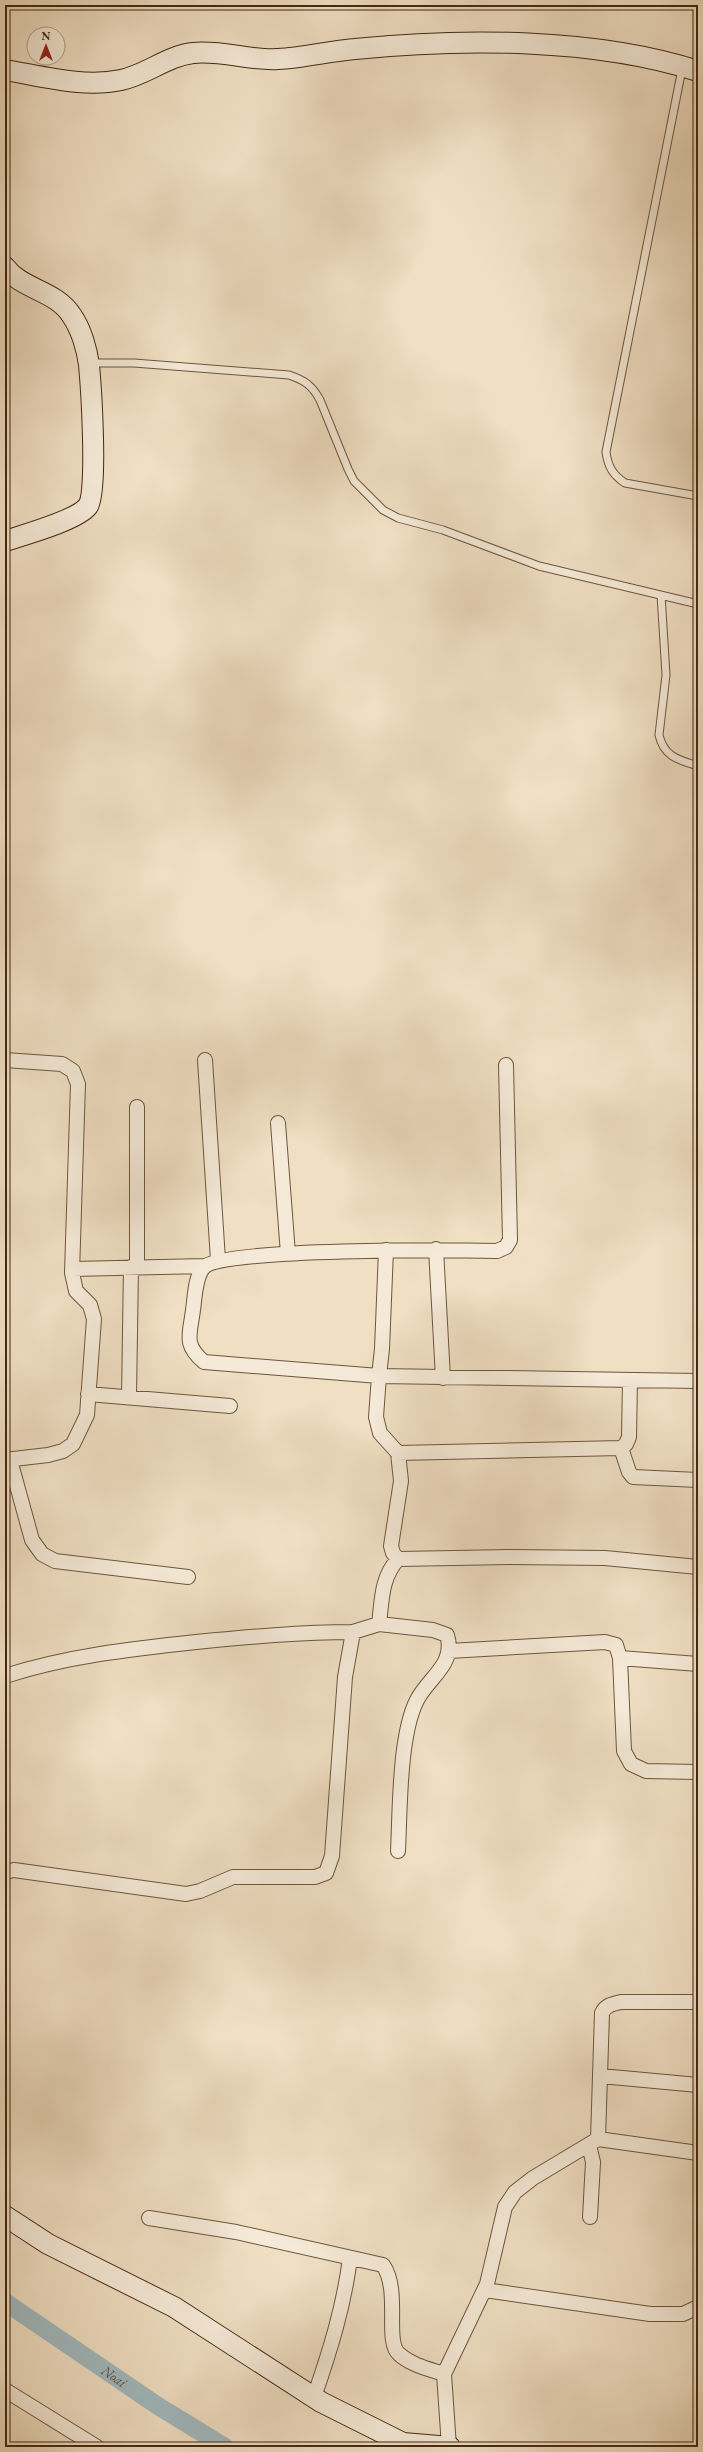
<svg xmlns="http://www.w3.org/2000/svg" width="703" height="2452" viewBox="0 0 703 2452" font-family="'EB Garamond',serif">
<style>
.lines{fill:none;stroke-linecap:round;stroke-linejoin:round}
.canal{stroke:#a1b9bf;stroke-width:18}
.lane-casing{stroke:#6e563e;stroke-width:9}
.street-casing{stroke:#6e563e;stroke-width:16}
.secondary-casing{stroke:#432911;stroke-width:22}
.lane{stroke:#f5ead8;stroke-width:7}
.street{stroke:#f5ead8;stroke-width:14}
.secondary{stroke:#f5ead8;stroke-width:20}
.labels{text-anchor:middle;stroke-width:3;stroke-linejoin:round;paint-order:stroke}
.water-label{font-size:14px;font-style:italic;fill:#5a4d3c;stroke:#f5ead8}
</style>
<rect width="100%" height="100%" fill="#f0dfc3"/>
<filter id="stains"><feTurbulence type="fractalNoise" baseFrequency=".005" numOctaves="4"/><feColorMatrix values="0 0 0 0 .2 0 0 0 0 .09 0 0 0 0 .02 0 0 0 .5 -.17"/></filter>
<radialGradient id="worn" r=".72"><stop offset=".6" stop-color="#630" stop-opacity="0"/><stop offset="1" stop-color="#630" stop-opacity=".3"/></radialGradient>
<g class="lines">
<path class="canal" id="s1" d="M5 2302 158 2406 225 2447"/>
<g class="lane-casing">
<path id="lane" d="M682 69 606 452C608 467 613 475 625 483L698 496
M89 363H134L289 375C304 380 312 385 320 400L348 469 354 481 383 510 398 518 443 530 539 566 698 604
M661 595 666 675 659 735C664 757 679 760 698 766"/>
</g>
<g class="street-casing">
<path id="street" d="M5 1060 62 1064 73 1071 78 1084 72 1273 76 1291 90 1305 94 1319 87 1415 73 1444 63 1451 48 1455 5 1460
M205 1060 218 1260
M506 1065 510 1240 506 1247 497 1251C458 1250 223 1248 204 1267 195 1276 195 1297 193 1310 190 1335 183 1344 204 1362L379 1376 376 1417 380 1433 398 1453 401 1481 391 1546 393 1553 398 1559 510 1557 605 1558 698 1567
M278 1123 288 1254
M436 1249 443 1378
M386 1250 382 1349 379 1376 698 1381
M137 1267V1107
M72 1269 205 1266
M88 1394 230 1406
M129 1397 131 1267
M621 1448 629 1472 633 1477 698 1480
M398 1453 621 1448 626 1444 629 1437 630 1380
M10 1460 32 1540 42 1554 55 1561 188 1577
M379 1624 433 1630 447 1635C456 1664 429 1677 417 1700 399 1735 400 1811 398 1851
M449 1651 605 1642 616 1645 620 1658 624 1751 631 1764 646 1771 698 1772
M620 1658 698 1664
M5 1676C67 1656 131 1649 196 1642 248 1637 301 1632 353 1632
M5 1872 14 1870 186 1894 200 1891 233 1877H315L326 1873 332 1856 345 1677 353 1632 379 1624C382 1600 381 1578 398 1559
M698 2002H621C612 2004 606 2005 602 2013L598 2139 698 2153
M601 2076 698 2085
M589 2145 593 2162 590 2217
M149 2218 236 2232 383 2265C401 2291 384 2341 399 2354 411 2365 429 2369 444 2374L449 2447
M485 2290 650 2314H683L698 2307
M444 2374 487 2284 505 2207 515 2192 533 2178 598 2139
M5 2390 97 2447
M314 2397C330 2351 344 2306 350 2258"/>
</g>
<g class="secondary-casing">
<path id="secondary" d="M5 70C42 76 83 88 121 80 146 75 167 56 193 53 222 50 251 61 278 59 303 58 329 51 355 49 462 38 595 38 698 71
M5 267C22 290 56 290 72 316 81 329 87 349 89 365 91 386 98 492 88 506 78 520 23 535 5 541
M5 2216 48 2244 174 2307 321 2402 403 2443 450 2447"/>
</g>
<use href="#lane" class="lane"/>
<use href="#street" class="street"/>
<use href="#secondary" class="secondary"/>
</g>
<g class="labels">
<g class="water-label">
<text dy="5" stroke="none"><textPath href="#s1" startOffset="132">Noai</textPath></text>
</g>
</g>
<rect width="703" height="2452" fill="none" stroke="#f0dfc3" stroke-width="20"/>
<rect x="6" y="6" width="691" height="2440" fill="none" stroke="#432911" stroke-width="2"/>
<rect x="10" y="10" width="683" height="2432" fill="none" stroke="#432911"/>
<g transform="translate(46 46)"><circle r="19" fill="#f5ead8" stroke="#ae9d88"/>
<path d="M0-3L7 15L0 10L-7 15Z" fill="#8f2418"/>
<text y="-6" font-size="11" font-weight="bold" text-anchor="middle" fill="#432911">N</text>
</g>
<rect width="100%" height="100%" filter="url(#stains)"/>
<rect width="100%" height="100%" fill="url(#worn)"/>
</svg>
